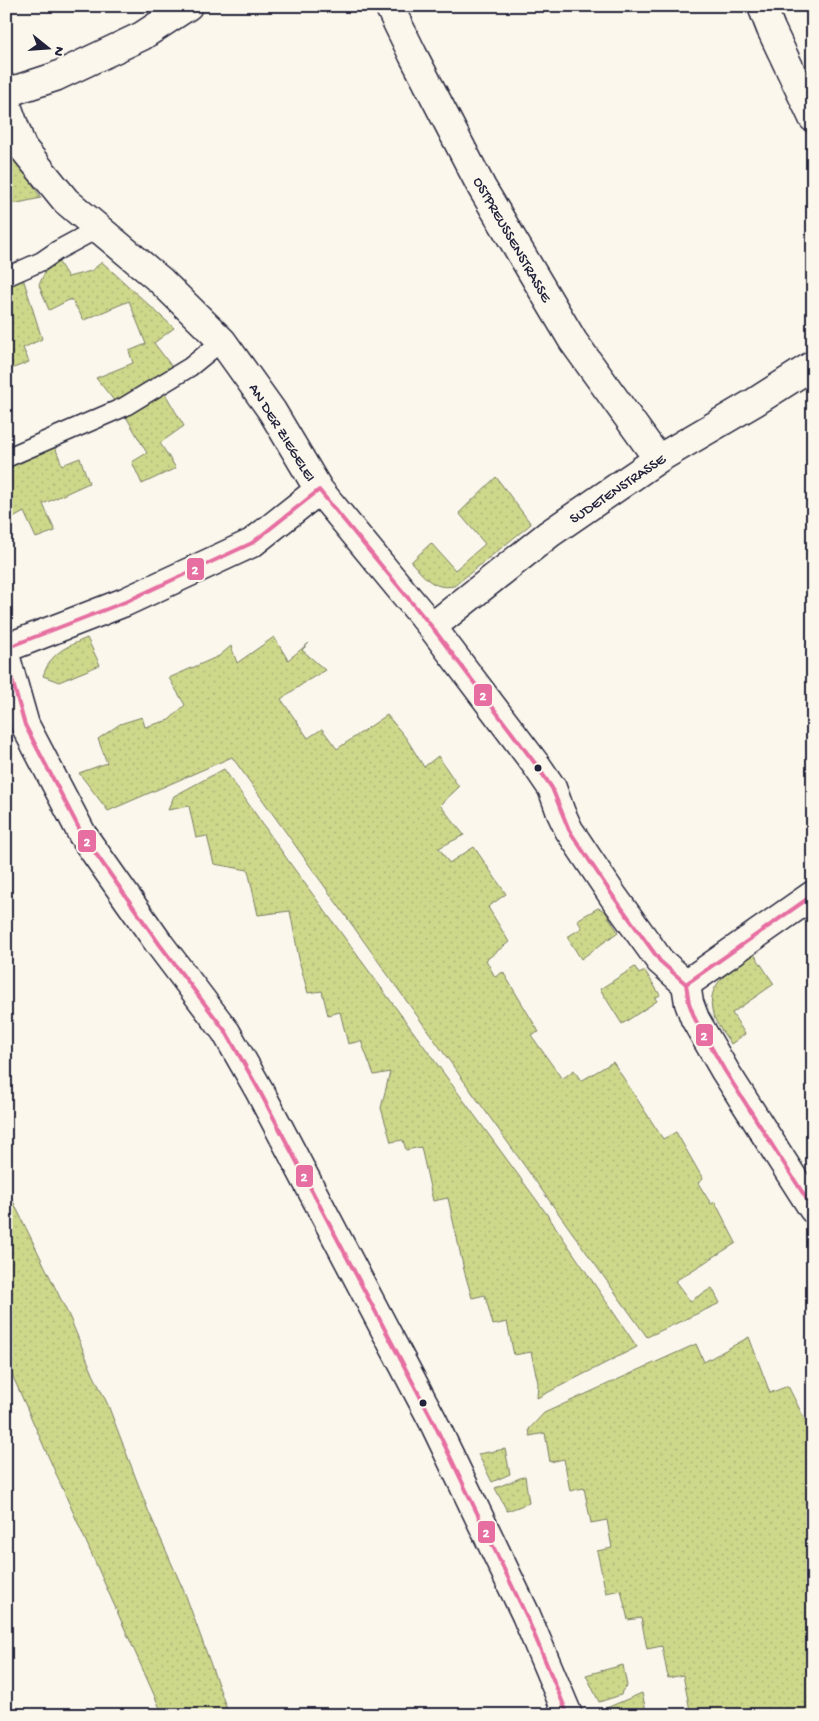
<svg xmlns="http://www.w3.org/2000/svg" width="819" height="1721" viewBox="0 0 819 1721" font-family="'Gochi Hand',sans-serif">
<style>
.grass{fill:url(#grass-dots);stroke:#787d63}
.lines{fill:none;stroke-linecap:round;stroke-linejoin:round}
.service-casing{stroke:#22223b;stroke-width:21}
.minor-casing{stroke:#22223b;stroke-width:31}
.service{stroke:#fbf7ec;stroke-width:18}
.minor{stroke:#fbf7ec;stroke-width:28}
.bus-1-casing{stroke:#fbf7ec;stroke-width:8}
.bus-1{stroke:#e66ea1;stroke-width:4}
.bus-dot{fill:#22223b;stroke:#fbf7ec;stroke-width:2}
.labels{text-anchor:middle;stroke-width:4;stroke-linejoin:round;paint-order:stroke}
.street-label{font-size:15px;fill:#22223b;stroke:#fbf7ec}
.line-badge{stroke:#fbf7ec;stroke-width:2}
.badge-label{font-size:14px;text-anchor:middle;font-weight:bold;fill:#fff}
</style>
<defs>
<pattern id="grass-dots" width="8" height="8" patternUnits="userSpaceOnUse" patternTransform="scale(1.25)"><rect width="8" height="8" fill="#cdd88b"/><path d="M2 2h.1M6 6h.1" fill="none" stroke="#b0b979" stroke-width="1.8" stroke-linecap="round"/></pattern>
</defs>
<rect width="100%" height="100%" fill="#fbf7ec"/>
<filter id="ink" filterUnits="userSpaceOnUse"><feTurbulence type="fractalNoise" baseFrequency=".02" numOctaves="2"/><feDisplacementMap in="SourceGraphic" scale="10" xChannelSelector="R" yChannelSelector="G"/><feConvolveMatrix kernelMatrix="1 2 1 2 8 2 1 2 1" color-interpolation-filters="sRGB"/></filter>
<g filter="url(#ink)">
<path class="grass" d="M6 152 25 172 41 198 13 204 11 197H6Z
M58 261 68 277 91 271 102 262 174 328 154 343 172 367 116 403 96 378 133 363 129 351 146 344 129 301 84 320 71 299 49 310 39 285 45 272Z
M23 278 42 339 23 348 29 362 6 371V284Z
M164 392 184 426 160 443 176 468 142 484 132 462 147 453 125 415Z
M55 447 62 465 80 458 89 483 43 504 55 531 36 538 24 512 6 522V469Z
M496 477 531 524 454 586C432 590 424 576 411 562L431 543 455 570 485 544 459 513Z
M274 637 288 660 309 643 302 650 325 670 307 681 281 699 308 738 322 729 337 749 387 715 406 738 424 767 438 756 459 787 440 805 464 835 439 848 449 863 474 847 506 894 488 907 509 942 486 960 495 977 503 972 539 1032 531 1035 562 1079 574 1070 581 1081 613 1062 663 1139 676 1132 703 1179 698 1183 711 1204 715 1202 736 1243 675 1281 690 1301 712 1288 720 1303 647 1337 232 757 108 811 79 773 107 763 98 739 120 724 142 717 145 727 169 720 185 705 169 678 219 656 231 646 237 663Z
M87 638 100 665 59 682 43 676C51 652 66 647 87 638Z
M224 769 292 866 546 1213 637 1347 537 1398 538 1383 531 1352 514 1355 507 1322 493 1325 485 1295 472 1298 464 1270 448 1198 433 1201 421 1147 406 1150 403 1140 391 1142 381 1108 390 1072 374 1075 361 1041 348 1044 340 1012 328 1015 322 991 308 993 300 964 290 911 258 915 248 870 214 864 207 836 196 838 189 806 168 810 174 796Z
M598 908 605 911 618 932 581 959 567 937 582 928 577 920Z
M754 954 774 984 732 1013 745 1034 731 1044C725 1035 716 1024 713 1014 704 983 733 969 754 954Z
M635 967 639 974 645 971 660 995 655 998 657 1001 622 1024 600 989Z
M6 1187 70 1318 93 1374 108 1405 148 1510 186 1596 229 1715H163L6 1361Z
M749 1337 770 1393 788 1386 805 1420 813 1417V1715H691L683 1675 668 1678 662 1646 647 1649 641 1618 628 1620 621 1590 606 1593 597 1551 612 1548 607 1520 591 1523 584 1488 570 1491 564 1459 550 1462 545 1433 530 1436 529 1429 544 1413 696 1344 704 1362Z
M505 1449 510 1474 492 1482 478 1454Z
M525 1476 529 1503 507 1511 495 1488Z
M623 1665 627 1686 622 1691 621 1695 599 1702 586 1675Z
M642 1693 647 1715H607L604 1709Z"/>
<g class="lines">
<g class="service-casing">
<path id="service" d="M6 277 42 261 58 250 97 229
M6 458 124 407 190 367 222 341"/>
</g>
<g class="minor-casing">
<path id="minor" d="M389 6 413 55 482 188 573 341 658 459
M762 6 771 29 813 118
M6 93 55 77 142 36 188 6
M6 103 22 147 66 201 161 281 222 341 272 411 319 490 432 627 537 766 552 788 561 813 569 830 613 896 660 961 686 984 689 1003 695 1019 725 1071 813 1209
M432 627 549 534 658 459 755 402 813 365
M6 648 125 602 252 543 319 490
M6 658 25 725 82 834 160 945 226 1032 259 1090 433 1421 526 1615 568 1715
M686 984 813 895"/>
</g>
<use href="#service" class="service"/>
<use href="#minor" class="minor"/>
<g class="bus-1-casing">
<path id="bus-1" d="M6 648 125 602 252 543 319 490 432 627 537 766 552 788 569 830 613 896 660 961 686 984 689 1003 695 1019 725 1071 813 1209
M6 659 25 725 82 834 160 945 226 1032 259 1090 433 1421 526 1615 568 1715
M686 984 813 895"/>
</g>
<use href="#bus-1" class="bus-1"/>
</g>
</g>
<g class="bus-dot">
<circle cx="538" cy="768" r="4.5"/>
<circle cx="423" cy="1403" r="4.5"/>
</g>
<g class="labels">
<g class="street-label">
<text transform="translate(513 239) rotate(60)" y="5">OSTPREUSSENSTRASSE</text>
<text transform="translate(283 432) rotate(58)" y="5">AN DER ZIEGELEI</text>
<text transform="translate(617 488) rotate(-34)" y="5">SUDETENSTRASSE</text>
</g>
</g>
<g class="line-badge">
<rect x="186" y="557" width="19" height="24" rx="5" fill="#e66ea1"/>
<rect x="473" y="683" width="20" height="24" rx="5" fill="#e66ea1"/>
<rect x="77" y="829" width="20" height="24" rx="5" fill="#e66ea1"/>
<rect x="695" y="1023" width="19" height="24" rx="5" fill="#e66ea1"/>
<rect x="295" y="1164" width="19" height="24" rx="5" fill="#e66ea1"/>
<rect x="477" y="1520" width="19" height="24" rx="5" fill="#e66ea1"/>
</g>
<g class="badge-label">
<text x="195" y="574">2</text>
<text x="483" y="700">2</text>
<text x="87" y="846">2</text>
<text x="704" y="1040">2</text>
<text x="304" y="1181">2</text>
<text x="486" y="1537">2</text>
</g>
<rect width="819" height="1721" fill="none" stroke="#fbf7ec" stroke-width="25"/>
<rect x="12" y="12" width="794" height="1696" fill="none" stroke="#22223b" stroke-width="2" filter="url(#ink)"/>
<g transform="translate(48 48) rotate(107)" stroke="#fbf7ec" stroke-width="4" paint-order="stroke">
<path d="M0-4L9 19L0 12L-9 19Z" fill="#22223b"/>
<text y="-8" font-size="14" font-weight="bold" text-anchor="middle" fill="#22223b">N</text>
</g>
</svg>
